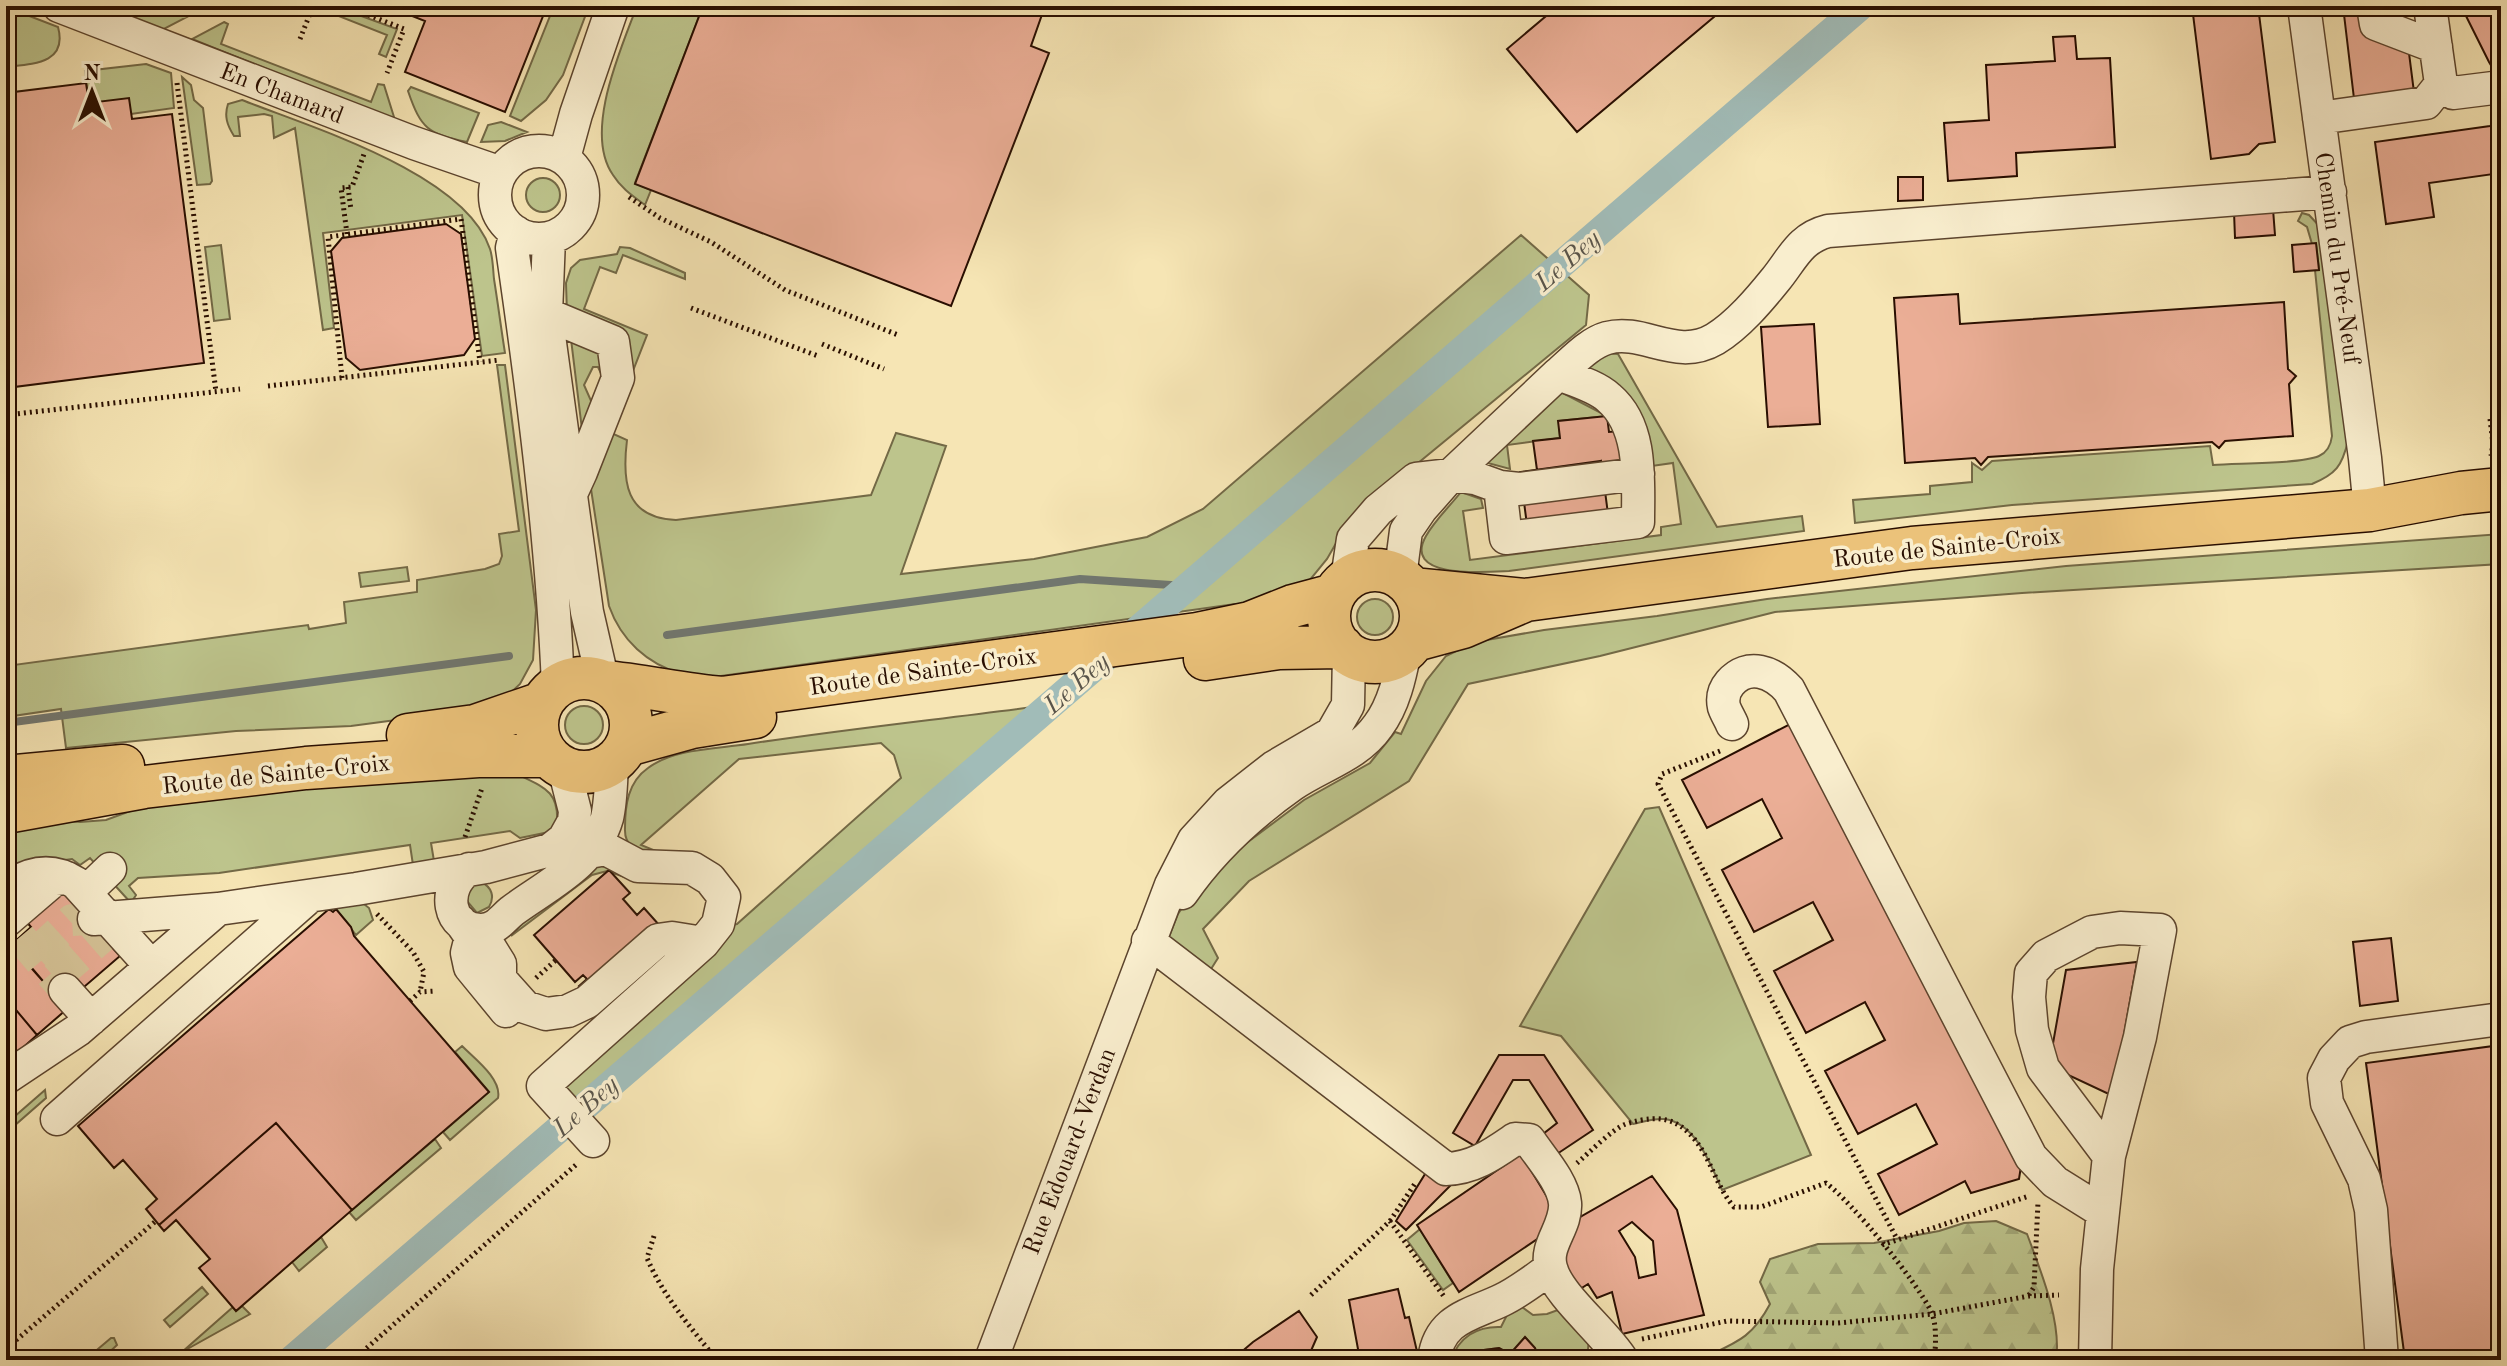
<svg xmlns="http://www.w3.org/2000/svg" width="2507" height="1366" viewBox="0 0 2507 1366" font-family="'Old Standard TT',serif">
<style>
.green{fill:#bdc48c;stroke:#736946;stroke-width:2}
.forest{fill:url(#forest-firs);stroke:#736946;stroke-width:2}
.lines{fill:none;stroke-linecap:round;stroke-linejoin:round}
.stream{stroke:#71766e;stroke-width:8}
.canal{stroke:#a1bcb8;stroke-width:28}
.building{fill:#ebae96;stroke:#290e00;stroke-width:2;fill-rule:evenodd}
.minor-tunnel{stroke:#d7c599;stroke-width:32;stroke-dasharray:32 16;stroke-linecap:butt}
.minor-casing{stroke:#5c442d;stroke-width:35}
.major-casing{stroke:#290e00;stroke-width:45}
.path{stroke:#290e00;stroke-width:5;stroke-dasharray:2 4;stroke-linecap:butt}
.minor{stroke:#f9eece;stroke-width:32}
.major{stroke:#ebc27a;stroke-width:42}
.labels{text-anchor:middle;stroke-width:7;stroke-linejoin:round;paint-order:stroke}
.street-label{font-size:24px;fill:#290e00;stroke:#f9eece}
.water-label{font-size:26px;font-style:italic;fill:#59544a;stroke:#f9eece}
</style>
<defs>
<pattern id="forest-firs" width="22" height="20" patternUnits="userSpaceOnUse" patternTransform="scale(2)"><rect width="22" height="20" fill="#bdc48c"/><path d="M5 1l3.5 6h-7zM16 11l3.5 6h-7z" fill="#a2a777"/></pattern>
</defs>
<rect width="100%" height="100%" fill="#f6e5b4"/>
<filter id="stains"><feTurbulence type="fractalNoise" baseFrequency=".0025" numOctaves="4"/><feColorMatrix values="0 0 0 0 .2 0 0 0 0 .09 0 0 0 0 .02 0 0 0 .5 -.17"/></filter>
<radialGradient id="worn" r=".72"><stop offset=".6" stop-color="#630" stop-opacity="0"/><stop offset="1" stop-color="#630" stop-opacity=".3"/></radialGradient>
<path class="green" d="M106 6H170L169 10 187 17 162 30Z
M334 6 397 29 386 57 379 54 387 35 331 13Z
M554 6H589L563 75 546 100 521 121 510 116Z
M637 6H703L635 183 651 190 645 205C633 196 621 188 613 175 583 132 621 49 637 6Z
M6 7 58 27C68 64 32 64 6 67Z
M224 22 228 24 221 44 371 102 378 84 384 85 394 117 391 119 192 39Z
M146 64 171 73 174 108 131 114 89 103 85 71Z
M182 77 191 85 194 100 203 108 212 181 210 184 197 185Z
M411 87 479 113 467 142C428 134 421 129 408 91Z
M242 100C310 127 465 173 490 249 493 258 493 270 494 279 498 304 501 328 505 353L482 356 462 215 323 233 334 328 323 330 295 128 274 138 272 116 264 114 238 117 240 136H234C227 125 224 116 228 104Z
M501 122 527 132 505 141 481 142 488 125Z
M526 195a17 17 0 1 1 34 0a17 17 0 1 1-34 0Z
M2302 213 2309 215 2323 230 2348 441C2342 466 2336 474 2312 484L2012 505 1855 523 1853 500 1930 494V486L1972 482V463L1982 470 1992 461 2210 446 2213 465C2237 463 2300 464 2319 456 2328 452 2331 444 2332 436L2315 270 2319 269 2316 244H2312L2307 227 2298 221Z
M1521 235 1589 295 1586 325 1350 519 1327 559 1305 586 1240 606 1235 604 721 676C709 676 694 678 682 674 647 664 621 640 609 606L589 476 625 380 567 314 566 283 571 268 580 260 617 254 620 247 630 248 685 273V279L623 255 616 273 600 267 584 309 647 335 609 432 627 440C622 481 625 518 676 520L871 495 896 433 946 446 901 574 1034 559 1147 537 1203 509Z
M2501 240V285C2493 268 2487 256 2501 240Z
M221 245 230 319 214 321 205 247Z
M571 339 595 349 609 365 606 384 598 367H593L584 385 596 412 584 446Z
M1603 353 1618 354 1717 527 1802 516 1804 531 1509 571C1488 572 1401 580 1426 536 1435 520 1450 506 1461 492L1481 499 1483 508 1463 511 1470 560 1661 535V527L1681 524 1673 463 1652 466 1584 369Z
M497 365H505L536 610 533 660 520 684 503 700 464 711 351 726 236 731 66 748 61 709 6 717V666L308 625 309 629 346 623 344 602 417 592V580L485 569 499 564 502 556 499 534 519 531Z
M1559 391 1607 416 1559 421 1560 438 1507 445 1510 469 1484 462Z
M2501 534V564L2022 593 1775 612 1600 656 1468 684 1409 781 1249 881 1203 929 1218 958 1206 977 1167 942 1178 914 1197 885 1225 859 1304 800 1370 763 1395 732 1401 734 1426 681 1446 656 1475 642 1544 630 1657 616 1767 599 2066 566Z
M407 567 409 581 361 587 359 573Z
M1357 617a18 18 0 1 1 36 0a18 18 0 1 1-36 0Z
M565 725a19 19 0 1 1 38 0a19 19 0 1 1-38 0Z
M1040 706 574 1108 557 1084 727 926 737 924 901 778 894 755 881 743 739 759 641 845 656 851 652 853C636 850 624 847 625 828 625 805 628 782 648 768 675 748 716 749 748 744 845 729 943 719 1040 706Z
M521 776C546 788 559 793 557 823L549 832 520 838 510 831 431 843 434 861 413 865 410 845 219 873 138 878 129 886 136 895 131 903 90 858 80 865 72 859 9 868 6 874V826L47 819 80 822 106 820 152 803 385 778Z
M1659 807 1811 1155 1722 1190C1711 1165 1695 1122 1664 1119 1653 1118 1643 1122 1633 1124L1561 1036 1520 1026 1645 809Z
M593 864 641 875 639 882 607 871 592 875 511 936 525 919Z
M481 882C492 887 495 897 489 907L477 913 461 894 463 889Z
M359 900 369 908 373 920 356 935 336 909 338 901Z
M462 1046C475 1059 502 1079 498 1098L450 1140 443 1132 489 1092 455 1052Z
M45 1090 46 1098 6 1133V1124Z
M435 1139 441 1148 356 1220 349 1212Z
M1420 1229 1453 1283 1443 1290 1407 1240Z
M321 1237 327 1247 299 1271 292 1262Z
M202 1287 208 1294 170 1327 164 1320Z
M242 1306 250 1314 182 1352 233 1307 236 1311Z
M1522 1307 1533 1315 1547 1314 1566 1307 1589 1338 1587 1360H1539L1535 1348 1525 1337 1510 1354 1499 1348 1483 1350 1486 1360H1451C1459 1337 1477 1326 1501 1327L1508 1313Z
M111 1338H114L117 1345 101 1360H85Z"/>
<path class="forest" d="M1996 1221 2027 1234C2040 1269 2062 1322 2056 1360H1699C1734 1343 1751 1340 1770 1304L1760 1282 1770 1259 1818 1244 1874 1243 1939 1231 1964 1223Z"/>
<g class="lines">
<path class="stream" d="M667 635 1080 579 1186 586
M6 723 509 656"/>
<path class="canal" d="M291 1360 1861 6"/>
</g>
<path class="building" d="M387 6H547L505 112 405 72 425 21Z
M703 6H1045L1031 46 1049 53 951 306 635 184Z
M1558 6H1727L1577 132 1507 49Z
M2192 6H2258L2275 142 2259 144 2249 154 2211 159Z
M2343 6H2403L2415 100 2355 107Z
M2461 6H2499L2501 11V76L2498 77 2489 62Z
M2075 36 2077 59 2110 58 2115 147 2016 153 2017 176 1948 181 1944 123 1989 120 1986 65 2055 61 2053 37Z
M86 83 89 103 129 98 132 119 172 114 204 363 6 388V93Z
M2501 121V173L2429 183 2434 217 2386 224 2375 142 2490 126Z
M1898 177H1923V200L1898 201Z
M2273 209 2275 235 2235 238 2234 212Z
M446 224 461 234 475 339 464 355 360 370 346 358 331 251 342 238Z
M2316 243 2319 270 2294 272 2292 245Z
M1958 294 1960 324 2284 302 2288 369 2296 376 2289 384 2293 436 2225 441 2219 448 2212 442 1988 457 1981 465 1975 458 1905 463 1894 298Z
M1814 324 1820 424 1768 427 1761 327Z
M1607 416 1609 432 1620 431 1624 464 1602 467 1601 461 1537 470 1533 441 1560 438 1558 421Z
M1601 461 1610 529 1529 540 1520 472Z
M1794 722 2022 1160 2019 1179 1971 1193 1965 1181 1899 1215 1878 1174 1937 1144 1916 1104 1858 1134 1825 1071 1885 1040 1865 1002 1806 1033 1774 971 1833 940 1813 902 1754 932 1722 870 1782 838 1762 799 1707 828 1682 780Z
M609 870 630 893 623 899 637 915 644 908 668 935 592 1001 579 986 587 979 583 975 575 982 534 935Z
M61 889 120 956 84 987 77 980 57 997 11 945 31 927 25 920Z
M329 909 333 912 336 909 351 927 354 936 489 1092 352 1210 276 1123 159 1225 146 1209 157 1199 123 1160 114 1168 78 1126Z
M6 938 67 1009 37 1035 6 998Z
M2391 938 2398 1001 2360 1006 2353 942Z
M2137 962 2113 1096 2049 1066 2066 970Z
M6 998 37 1035 17 1053 6 1040Z
M2501 1045V1360H2405L2366 1063Z
M1499 1055H1544L1593 1130 1557 1154 1543 1134 1557 1123 1529 1080H1513L1475 1146 1453 1133Z
M276 1123 352 1210 236 1311 199 1268 210 1259 176 1220 164 1231 159 1225Z
M1521 1154 1552 1205V1229L1459 1292 1417 1225Z
M1430 1166 1454 1182 1406 1230 1396 1221Z
M1652 1176 1677 1210 1704 1315 1622 1334 1612 1292 1597 1298 1588 1284 1580 1289 1558 1254 1568 1224ZM1632 1222 1653 1241 1656 1274 1639 1278 1635 1257 1619 1231Z
M1398 1289 1405 1318 1409 1317 1419 1360H1360L1349 1300Z
M1299 1311 1317 1337 1307 1360H1232L1253 1342Z
M1525 1337 1535 1348 1539 1360H1486L1483 1350 1499 1348 1510 1354Z
M6 1347 7 1348 17 1360H6Z"/>
<g class="lines">
<path class="minor-tunnel" d="M20 937 65 990
M35 954 72 920 88 919
M55 978 103 936"/>
<g class="minor-casing">
<path id="minor" d="M59 6 414 143 501 173
M2304 6 2365 458 2370 510
M2373 6 2376 24 2436 47
M2441 84 2453 93 2501 87
M2319 118 2426 103 2441 84 2430 6
M495 195a44 44 0 1 1 88 0a44 44 0 1 1-88 0Z
M564 158 576 114 613 6
M516 232 512 248C533 393 552 540 558 686
M549 238 546 314 587 612 603 682
M546 314 613 342 618 378 581 472 570 496
M1558 374C1572 362 1589 343 1607 338 1644 328 1676 362 1715 339 1738 325 1759 300 1776 279 1793 258 1800 238 1828 231L2330 192
M1500 487 1519 489 1638 474
M1347 579 1353 539 1378 510 1416 479 1451 475 1558 374C1574 380 1596 386 1609 398 1643 427 1638 481 1638 522L1506 538 1500 487 1475 478 1451 475 1421 509 1406 531 1400 577
M1732 724C1730 719 1726 713 1724 707 1722 698 1724 690 1730 683 1748 662 1773 672 1789 690L2031 1157 2055 1182 2103 1212 2097 1269 2095 1360
M550 850 589 852 606 849 638 866 692 868 710 879 724 897 718 924 703 943 543 1086 593 1141
M469 869C441 887 447 931 482 930 497 929 502 919 512 911 547 885 594 864 607 818 611 801 611 781 612 763
M13 884C34 871 54 869 76 883L151 966
M85 893 110 869
M1182 893C1211 851 1251 814 1292 785 1321 765 1357 756 1378 726 1394 705 1400 676 1405 651
M94 919 218 909
M6 921 55 879 67 878
M460 921 471 937 467 953 470 967 506 1011
M479 930 500 964V979L525 1007 546 1014 568 1011 587 1002 658 940 672 938 703 943
M1148 941 1446 1169C1474 1168 1493 1154 1515 1139L1529 1140C1541 1158 1563 1182 1565 1203 1567 1227 1544 1245 1551 1268 1558 1296 1605 1332 1622 1360
M65 990 91 1019
M6 1078 78 1030 218 909 356 889 486 867 550 850 564 839 574 821 575 811 564 768
M57 1119 310 896
M2103 1212 2109 1156 2140 1037 2160 930 2120 928 2092 932 2046 956 2031 973 2029 997 2032 1030 2043 1068 2109 1156
M991 1360 1171 885 1194 840 1228 803 1274 767 1332 733 1348 705 1349 653
M1434 1360C1439 1318 1471 1315 1502 1300 1519 1292 1535 1279 1551 1268
M2382 1360 2371 1210 2364 1179 2327 1103 2324 1078 2334 1059 2350 1042 2366 1037 2501 1019"/>
</g>
<g class="major-casing">
<path id="major" d="M1329 616a46 46 0 1 1 92 0a46 46 0 1 1-92 0Z
M1412 589 1526 600 1912 548 2370 510 2461 493 2501 489
M1415 640 1463 627 1526 600
M1205 659 1279 648 1342 647
M537 725a47 47 0 1 1 94 0a47 47 0 1 1-94 0Z
M603 682C643 685 682 695 722 698L1197 634 1250 623 1293 606 1334 595
M408 735 475 726 542 703
M627 745 692 727 755 717
M6 777 123 766
M6 812 144 787 306 768 478 756H548"/>
</g>
<path class="path" d="M346 6 404 29 387 73
M300 39 313 6
M177 83 216 392
M348 187 351 210
M629 197 660 218 711 242 785 290 898 335
M347 234 341 188 352 187 364 154
M691 308 818 356
M822 344 884 369
M342 378 328 237 461 219 480 362
M268 386 500 360
M6 415 240 389
M2490 419 2493 444 2491 456
M1720 751 1662 774 1658 784 1897 1239
M465 837 482 788
M377 914 413 952 424 972 420 992
M536 978 556 960
M410 1001 420 992 435 991
M1577 1163C1589 1153 1612 1129 1626 1124 1664 1112 1684 1120 1704 1153 1714 1171 1720 1191 1734 1207H1761L1826 1183C1852 1202 1916 1281 1931 1311 1937 1324 1936 1346 1934 1360
M1390 1221 1416 1182
M654 1236 647 1258C663 1296 691 1328 717 1360
M1882 1245 2029 1196
M1311 1295 1390 1221 1445 1298
M2029 1295 2034 1287 2038 1202
M1642 1339 1727 1321 1838 1323 1932 1314 2029 1296 2059 1295
M7 1348 156 1221
M353 1360 578 1163"/>
<use href="#minor" class="minor"/>
<use href="#major" class="major"/>
</g>
<g class="labels">
<g class="street-label">
<text transform="translate(282 93) rotate(21)" y="8">En Chamard</text>
<text transform="translate(2338 258) rotate(82)" y="8">Chemin du Pré-Neuf</text>
<text transform="translate(1947 547) rotate(-6)" y="8">Route de Sainte-Croix</text>
<text transform="translate(923 671) rotate(-8)" y="8">Route de Sainte-Croix</text>
<text transform="translate(276 774) rotate(-6)" y="8">Route de Sainte-Croix</text>
<text transform="translate(1069 1151) rotate(-69)" y="8">Rue Edouard-Verdan</text>
</g>
<g class="water-label">
<text transform="translate(1567 260) rotate(-41)" y="9">Le Bey</text>
<text transform="translate(1076 683) rotate(-41)" y="9">Le Bey</text>
<text transform="translate(585 1106) rotate(-41)" y="9">Le Bey</text>
</g>
</g>
<rect width="2507" height="1366" fill="none" stroke="#f6e5b4" stroke-width="32"/>
<rect x="8" y="8" width="2491" height="1350" fill="none" stroke="#290e00" stroke-width="4"/>
<rect x="16" y="16" width="2475" height="1334" fill="none" stroke="#290e00" stroke-width="2"/>
<g transform="translate(92 92)" stroke="#f9eece" stroke-width="6" paint-order="stroke">
<path d="M0-6L14 30L0 20L-14 30Z" fill="#290e00"/>
<text y="-12" font-size="22" font-weight="bold" text-anchor="middle" fill="#290e00">N</text>
</g>
<rect width="100%" height="100%" filter="url(#stains)"/>
<rect width="100%" height="100%" fill="url(#worn)"/>
</svg>
